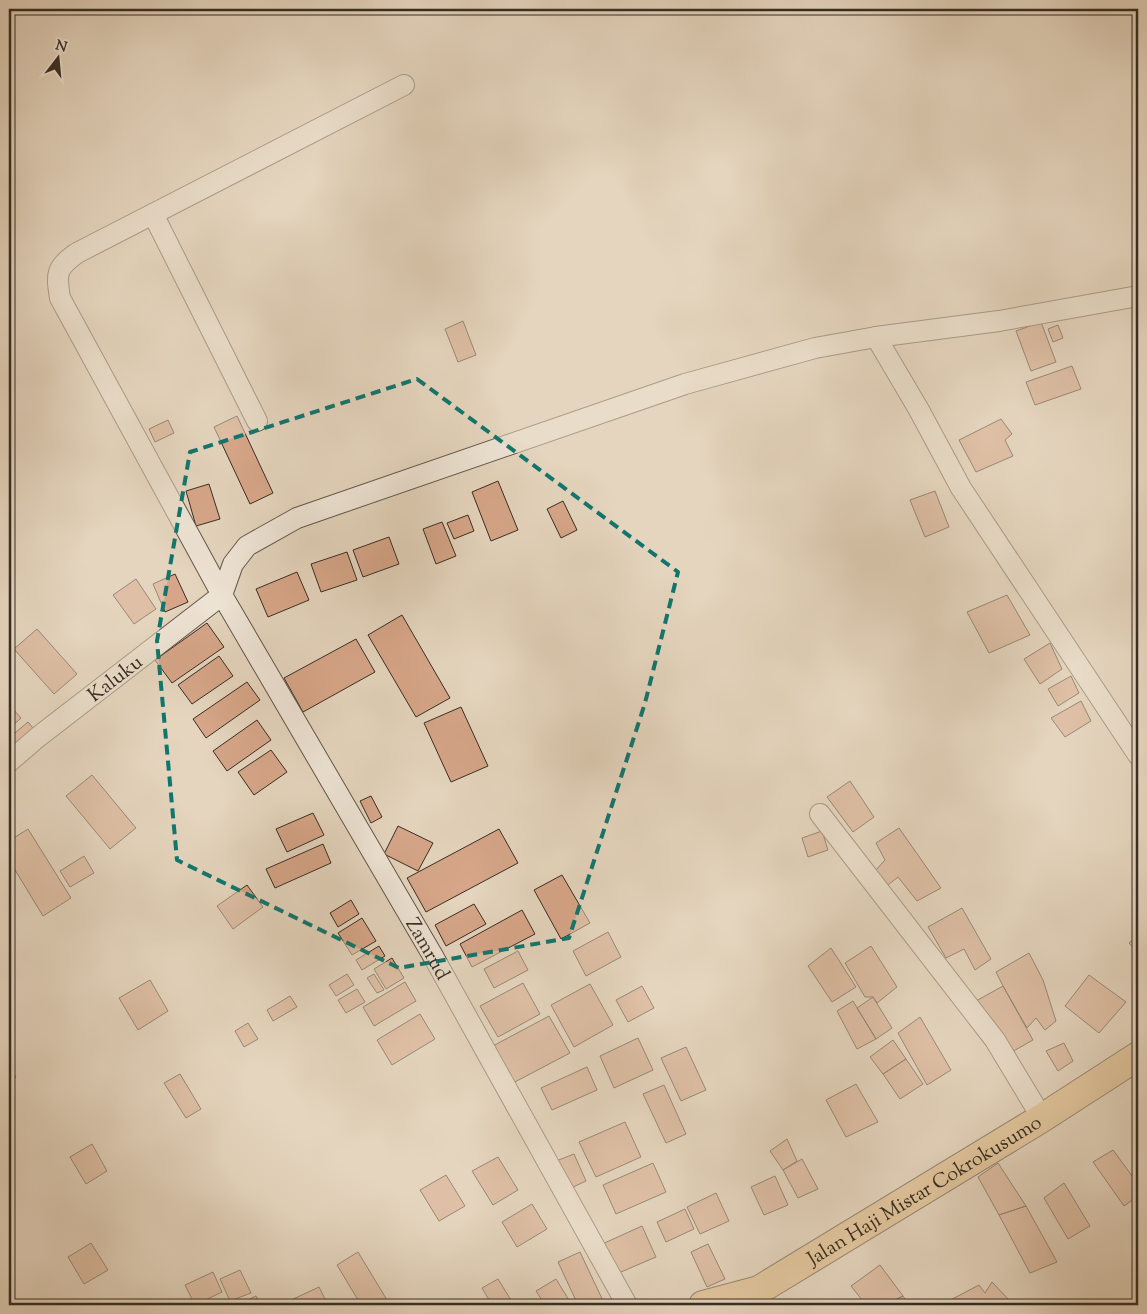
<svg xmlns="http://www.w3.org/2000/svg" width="1147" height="1314" viewBox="0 0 1147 1314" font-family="'Sorts Mill Goudy',serif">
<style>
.building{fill:#d7a689;stroke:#372d23}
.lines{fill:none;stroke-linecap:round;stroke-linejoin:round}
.minor-casing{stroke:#62574a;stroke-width:22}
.primary-casing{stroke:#372d23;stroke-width:30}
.minor{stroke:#eee4d5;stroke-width:20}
.primary{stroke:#e2ba7f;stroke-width:28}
.marked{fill:none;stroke:#0f766e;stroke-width:4;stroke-dasharray:10 6;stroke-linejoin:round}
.labels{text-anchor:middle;stroke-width:4;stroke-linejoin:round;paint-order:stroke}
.street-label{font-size:20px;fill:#372d23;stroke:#eee4d5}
</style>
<rect width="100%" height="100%" fill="#e5d5be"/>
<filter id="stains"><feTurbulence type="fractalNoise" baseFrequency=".004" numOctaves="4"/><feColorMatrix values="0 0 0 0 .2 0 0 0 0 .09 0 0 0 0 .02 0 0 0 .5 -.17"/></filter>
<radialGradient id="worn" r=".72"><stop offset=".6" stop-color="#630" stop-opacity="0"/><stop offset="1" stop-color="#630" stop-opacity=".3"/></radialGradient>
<path class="building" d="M463 321 476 355 458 362 445 329Z
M1041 322 1056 362 1031 371 1016 331Z
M1058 325 1063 338 1053 342 1048 329Z
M1072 366 1081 389 1035 405 1026 382Z
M237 416 273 493 250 504 214 427Z
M1001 419 1012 434 1005 440 1013 456 976 472 959 440Z
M168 420 174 433 155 442 149 429Z
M498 481 518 530 491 541 472 492Z
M209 484 220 519 196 526 186 491Z
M935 491 949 527 925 537 910 500Z
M563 501 577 530 561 538 547 509Z
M468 515 474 531 454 539 447 523Z
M442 522 456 556 436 564 423 529Z
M389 537 399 564 363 577 353 550Z
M347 552 357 580 321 592 311 564Z
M297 572 309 600 268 617 256 589Z
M175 574 188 602 165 612 153 584Z
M136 579 156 609 134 624 113 595Z
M1007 595 1030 635 989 653 967 612Z
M402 615 450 698 416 717 368 635Z
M207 623 224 647 172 683 155 660Z
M37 629 77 674 54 694 14 649Z
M356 639 375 672 303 712 284 678Z
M1050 643 1062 669 1040 684 1024 659Z
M219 656 233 676 192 704 178 685Z
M9 663 14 669 9 673Z
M1071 676 1079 693 1058 706 1048 689Z
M247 682 260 700 206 738 193 719Z
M1081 701 1091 721 1065 737 1051 718Z
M461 707 488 766 451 782 424 723Z
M12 708 21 718 9 729V711Z
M257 720 271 740 227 771 213 751Z
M28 722 37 733 19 749 9 738Z
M271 750 287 772 254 795 238 772Z
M92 775 136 828 110 849 66 796Z
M850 781 874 817 853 832 827 797Z
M371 796 382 817 371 823 360 801Z
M313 813 324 835 287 852 276 829Z
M398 826 433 843 418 871 384 854Z
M899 828 941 888 917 901 898 877 888 885 875 871 885 860 876 843Z
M28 829 71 898 43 916 9 860V841Z
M499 829 518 863 426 912 407 878Z
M822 831 828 850 808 857 802 838Z
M323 844 331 863 275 888 266 869Z
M84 856 94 873 70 887 60 871Z
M562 875 590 923 561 939 534 890Z
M247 885 263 907 233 929 217 906Z
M351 900 359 914 338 927 330 913Z
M474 904 486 924 446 946 435 925Z
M962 908 991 959 975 970 964 949 946 958 928 927Z
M522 910 535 934 472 967 460 944Z
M362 918 376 941 352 955 338 933Z
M608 932 621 957 586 976 573 951Z
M1138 935V953L1129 943Z
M379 946 385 956 362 970 356 960Z
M871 946 897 987 877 1003 873 997H865L845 963Z
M831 948 856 987 832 1002 808 966Z
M518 951 528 970 494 988 484 969Z
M1029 953 1043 980 1056 1021 1045 1030 1036 1018 1027 1028 1003 986 996 972Z
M392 958 404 978 386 989 374 969Z
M347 974 354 985 336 996 329 985Z
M374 974 384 990 377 993 367 978Z
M1089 975 1126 1002 1099 1033 1065 1006Z
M150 980 168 1011 138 1030 119 998Z
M405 982 416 1001 374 1026 363 1007Z
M523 983 540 1014 498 1037 480 1006Z
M590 984 613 1025 574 1047 551 1005Z
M642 986 654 1008 628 1022 616 1000Z
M1003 986 1033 1040 1010 1053 976 1001Z
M357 989 365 1002 346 1013 338 1000Z
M290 996 297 1007 273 1021 267 1010Z
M873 997 892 1028 876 1039 857 1008Z
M853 1001 876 1039 857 1049 837 1011Z
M420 1014 435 1039 392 1065 377 1040Z
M549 1016 570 1053 511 1084 491 1047Z
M920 1017 951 1070 927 1085 898 1033Z
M248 1023 258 1039 244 1047 235 1031Z
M638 1038 653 1070 614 1088 600 1056Z
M893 1040 906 1059 883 1074 870 1057Z
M1064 1043 1073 1061 1058 1071 1046 1051Z
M686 1047 706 1090 681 1101 661 1058Z
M906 1059 923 1084 900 1099 883 1074Z
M9 1066 16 1077 9 1082Z
M587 1067 597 1090 552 1110 541 1088Z
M180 1074 201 1109 186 1118 164 1083Z
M856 1084 878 1122 846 1137 826 1100Z
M664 1085 686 1134 666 1143 643 1094Z
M625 1122 641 1157 596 1177 579 1142Z
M787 1139 797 1161 783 1170 770 1151Z
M92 1144 107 1171 86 1184 70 1157Z
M1113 1150 1138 1184V1196L1124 1206 1093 1162Z
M574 1154 586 1181 569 1189 556 1161Z
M498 1157 518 1190 493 1205 472 1171Z
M802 1159 818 1189 798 1198 783 1170Z
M653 1163 666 1192 616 1214 603 1185Z
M998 1163 1026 1206 999 1215 978 1177Z
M446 1175 465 1206 439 1221 420 1190Z
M775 1176 788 1205 764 1215 751 1187Z
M1064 1183 1090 1226 1068 1239 1044 1198Z
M716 1193 729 1221 700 1234 687 1207Z
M532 1204 547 1229 517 1247 502 1222Z
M1026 1206 1057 1262 1030 1273 999 1215Z
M685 1209 694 1229 666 1242 657 1222Z
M642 1226 656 1257 614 1275 600 1245Z
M91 1243 108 1270 84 1284 68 1257Z
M708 1244 725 1279 707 1287 691 1252Z
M358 1252 387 1300 378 1305H361L337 1265Z
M580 1252 605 1305H578L558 1262Z
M880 1265 903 1296 885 1305H866L851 1286Z
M240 1270 251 1293 230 1301 220 1279Z
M213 1272 222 1292 195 1305 185 1285Z
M498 1279 514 1305H492L482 1288Z
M556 1279 572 1305H545L536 1291Z
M992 1282 1010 1301 1005 1305H941L979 1285 985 1293Z
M319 1287 328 1305H294L291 1300Z
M256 1296 260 1305H237Z
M903 1296 909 1305H885Z"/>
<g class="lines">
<g class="minor-casing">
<g id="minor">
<path id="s1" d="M404 85 77 253C56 268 56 273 60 298L222 595 433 956 627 1305"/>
<path d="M153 214 257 421"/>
<path d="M876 337 919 410 961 488 1138 755"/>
<path d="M222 595 233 564 247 546 297 518 685 384 815 348 876 337 999 321 1138 296"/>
<path id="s2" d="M9 762 38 737 222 595"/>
<path d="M820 814 995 1040 1042 1118"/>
</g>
</g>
<g class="primary-casing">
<g id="primary">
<path id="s3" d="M703 1305 759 1290 1042 1118 1138 1056"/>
</g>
</g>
<use href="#minor" class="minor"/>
<use href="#primary" class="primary"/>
</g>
<path d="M0 0H1147V1314H0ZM417 379 678 572 645 703 569 938 399 968 177 860 157 641 190 452Z" fill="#e5d5be" fill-opacity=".55" fill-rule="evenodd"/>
<path class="marked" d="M417 379 678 572 645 703 569 938 399 968 177 860 157 641 190 452Z"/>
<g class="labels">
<g class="street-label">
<text dy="7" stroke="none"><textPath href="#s2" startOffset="135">Kaluku</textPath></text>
<text dy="7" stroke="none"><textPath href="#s1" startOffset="1168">Zamrud</textPath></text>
<text dy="7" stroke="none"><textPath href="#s3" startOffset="251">Jalan Haji Mistar Cokrokusumo</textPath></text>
</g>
</g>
<rect width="1147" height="1314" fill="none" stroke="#e5d5be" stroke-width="30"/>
<rect x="10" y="10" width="1127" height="1294" fill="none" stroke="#372d23" stroke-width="2.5"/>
<rect x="15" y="15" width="1117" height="1284" fill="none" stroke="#372d23"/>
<g transform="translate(58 58) rotate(16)" stroke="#eee4d5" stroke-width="4" paint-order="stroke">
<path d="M0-4L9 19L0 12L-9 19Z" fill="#372d23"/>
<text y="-8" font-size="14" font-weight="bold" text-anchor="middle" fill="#372d23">N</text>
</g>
<rect width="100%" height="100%" filter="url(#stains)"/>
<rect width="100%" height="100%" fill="url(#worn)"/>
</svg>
